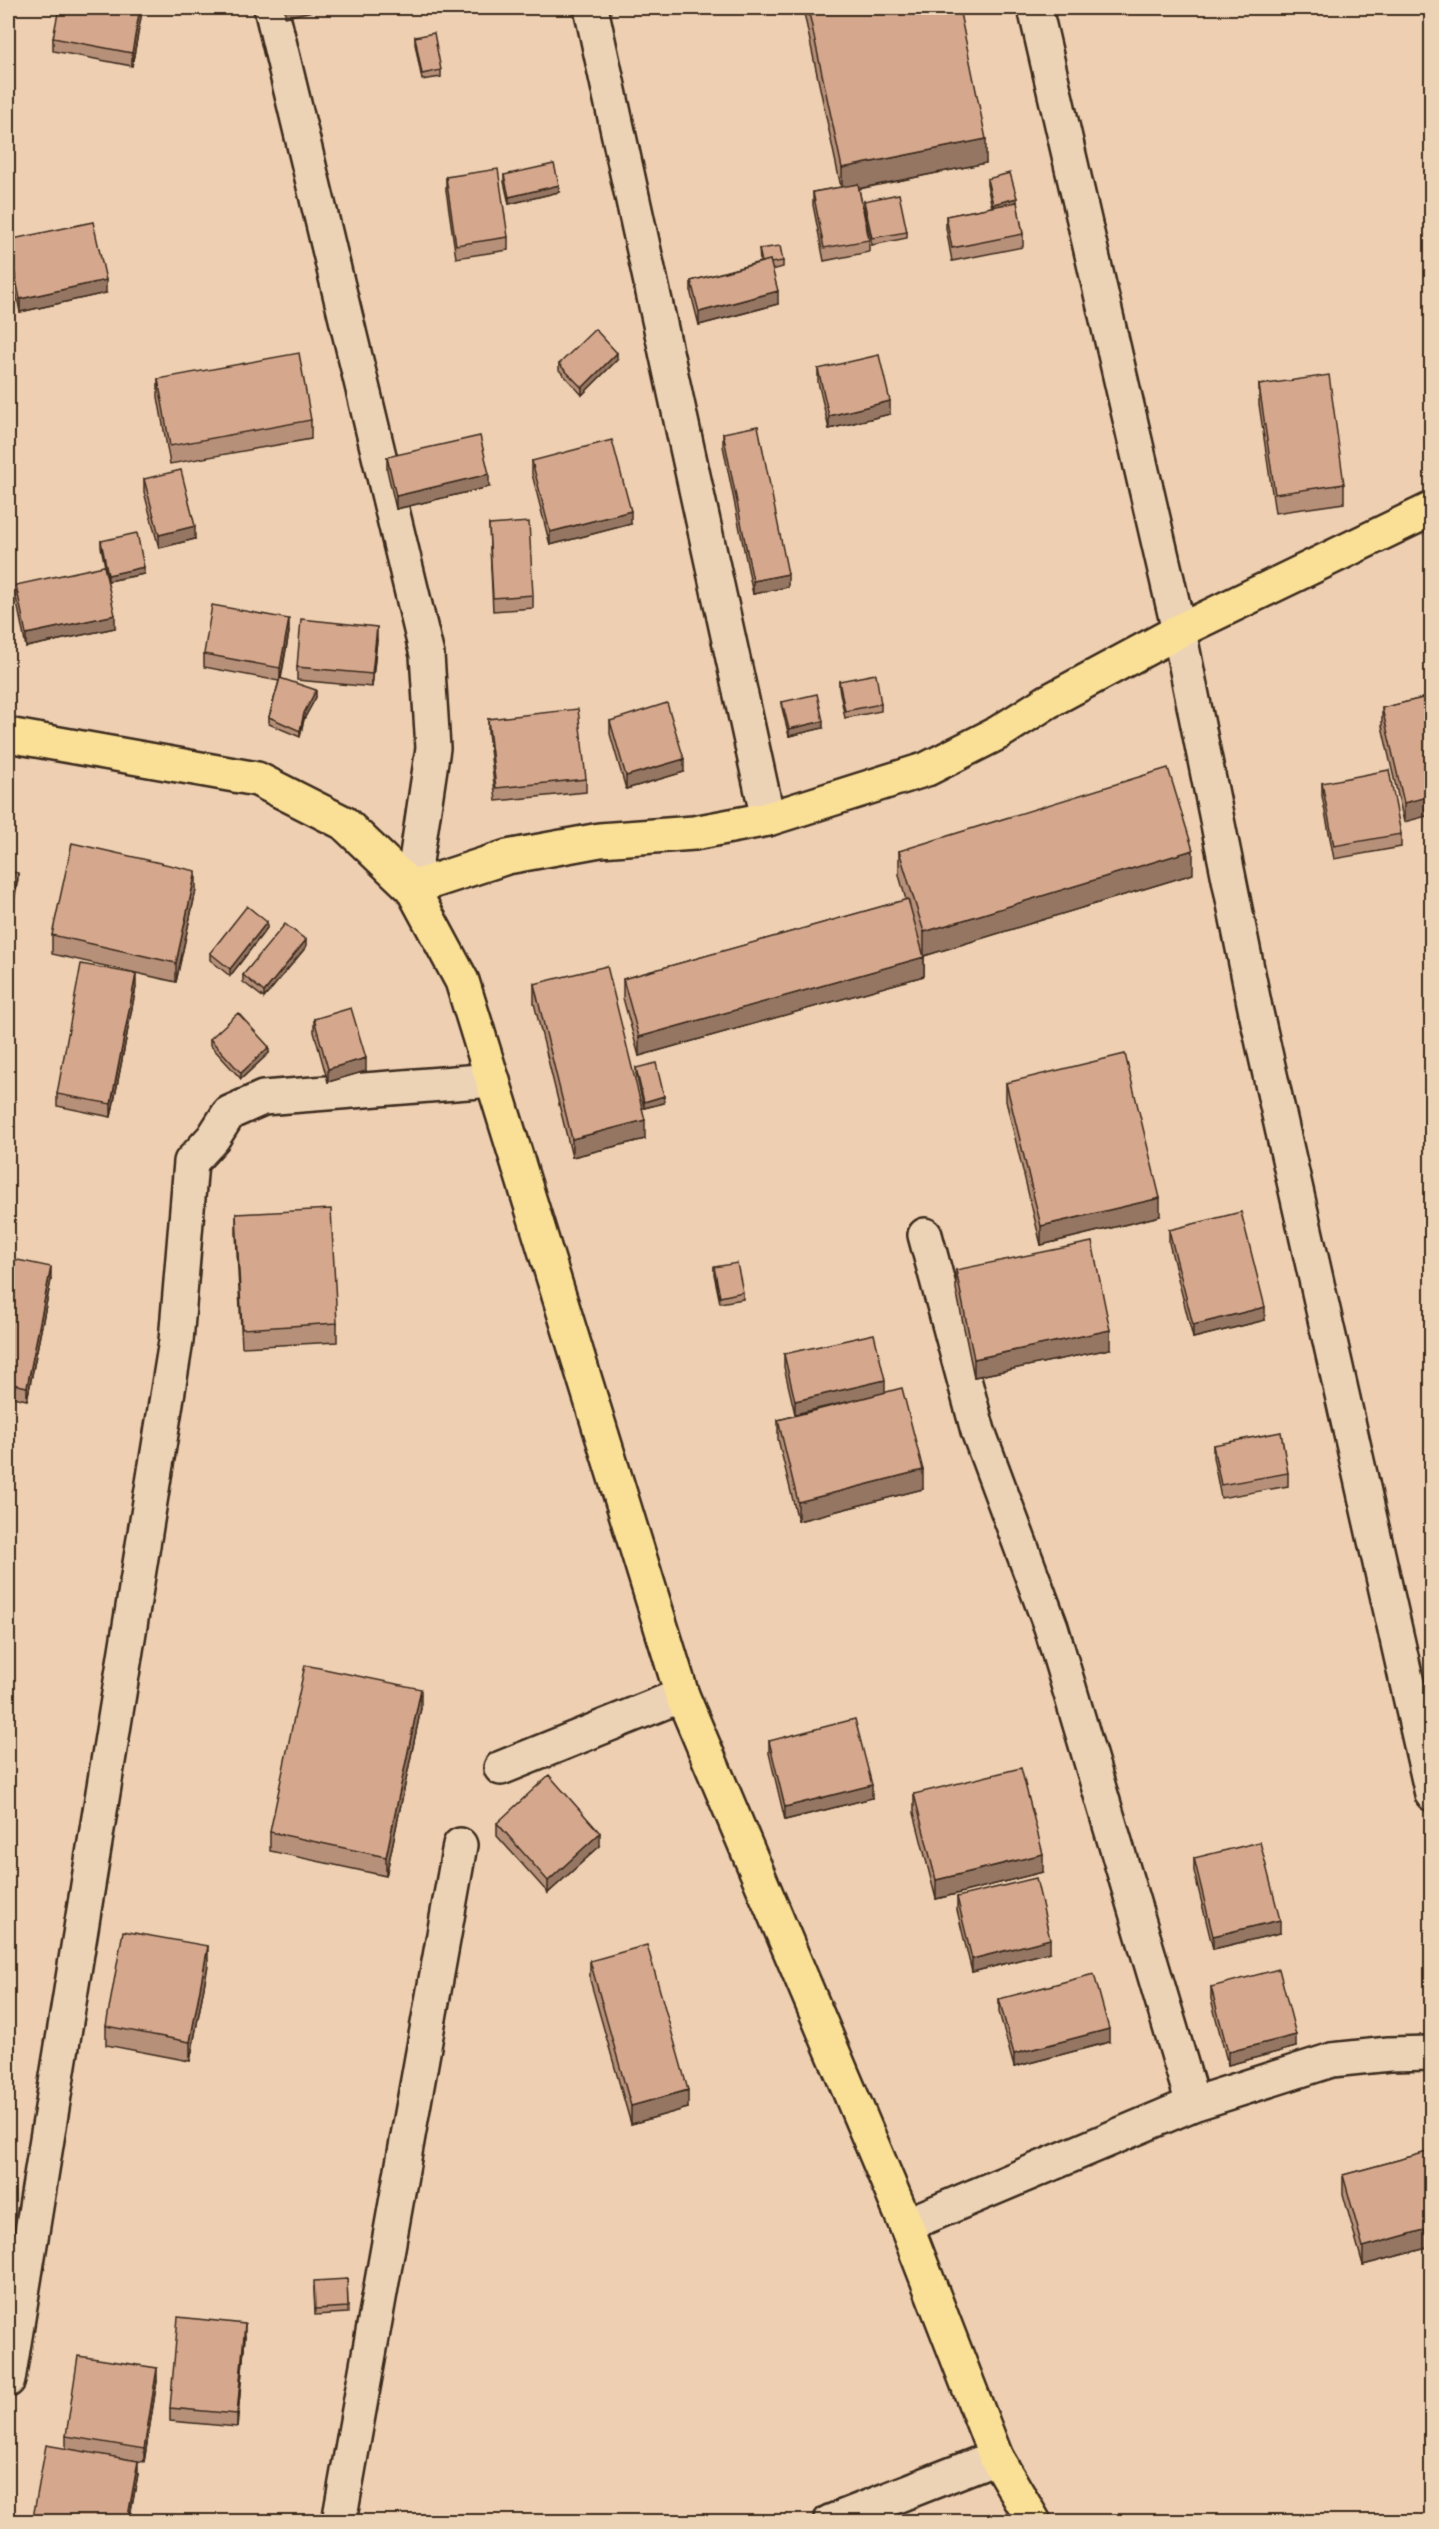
<svg xmlns="http://www.w3.org/2000/svg" width="1439" height="2529" viewBox="0 0 1439 2529" font-family="'Balsamiq Sans',sans-serif">
<style>
.lines{fill:none;stroke-linecap:round;stroke-linejoin:round}
.minor-casing{stroke:#3b2a1e;stroke-width:38}
.major-casing{stroke:#3b2a1e;stroke-width:38}
.minor{stroke:#edd3b5;stroke-width:33}
.major{stroke:#fadf96;stroke-width:33}
.wall{fill:#b79079;stroke:#3b2a1e;stroke-width:1.5}
.shaded-wall{fill:#957663;stroke:#3b2a1e;stroke-width:1.5}
.building{fill:#d5a88d;stroke:#3b2a1e;stroke-width:1.5}
</style>
<rect width="100%" height="100%" fill="#eecfb1"/>
<filter id="ink" filterUnits="userSpaceOnUse"><feTurbulence type="fractalNoise" baseFrequency=".0167" numOctaves="2"/><feDisplacementMap in="SourceGraphic" scale="12" xChannelSelector="R" yChannelSelector="G"/><feConvolveMatrix kernelMatrix="1 2 1 2 8 2 1 2 1" color-interpolation-filters="sRGB"/></filter>
<g filter="url(#ink)">
<g class="lines">
<g class="minor-casing">
<path id="minor" d="M271 8 427 655 433 748 412 888
M591 8 768 819
M1035 8 1179 631 1255 1008 1432 1794
M925 1235 978 1431 1051 1627 1193 2104
M501 1768 682 1695
M906 2225 1193 2104 1332 2060 1389 2054 1432 2053
M8 2380 176 1341 191 1162 213 1138 229 1113 263 1098 493 1080
M339 2522 460 1845
M830 2522 996 2457"/>
</g>
<g class="major-casing">
<path id="major" d="M8 735 257 779 344 823 412 888 462 981 682 1695 906 2225 996 2457 1034 2522
M412 888 507 857 600 840 694 833 768 819 927 769 998 733 1047 702 1179 631 1432 509"/>
</g>
<use href="#minor" class="minor"/>
<use href="#major" class="major"/>
</g>
<path class="wall" d="M141 8V17L132 66 53 51V38Z
M804 8H959L986 163 859 189 869 240V252L824 261 813 205V192L841 187 804 13Z
M415 37 441 70V77L422 80 415 44Z
M504 175 559 192 509 204 504 182Z
M446 177 508 237V250L456 258 446 190Z
M987 179 1017 204 1023 234V247L952 261 946 228V216L992 207 987 185Z
M864 201 907 232V238L872 245 864 208Z
M8 240 106 293 20 312 8 253Z
M759 249 783 261V267L772 270 778 304 699 325 691 294V281L760 262Z
M8 283 9 292V305H8Z
M617 360 582 395 559 370V364Z
M818 369 890 414 829 429 818 382Z
M158 379 311 420V439L170 464 158 397Z
M1259 385 1344 484V503L1275 513 1259 404Z
M723 433 788 587 753 594 723 446Z
M387 457 489 487 396 509 387 470Z
M532 461 631 524 550 545 532 474Z
M144 479 195 539 159 548 144 492Z
M489 525 533 595V608L493 611Z
M101 541 144 574 108 581 101 547Z
M16 585 115 628 26 647 16 598Z
M289 632 281 679 316 697 304 719 300 737 269 724V717L279 681 204 667V654Z
M377 640 372 687 297 680V667Z
M839 681 881 704V711L845 718 839 688Z
M1431 696 1404 822 1382 726V708Z
M782 702 823 728 789 736 782 708Z
M488 719 586 779V792L496 801 488 732Z
M610 721 684 772 626 789 610 734Z
M1322 783 1401 834V847L1334 859 1322 796Z
M899 851 1193 874 924 956V976L639 1056 623 998V979L906 900 899 875Z
M196 890 176 982 52 954V935Z
M267 928 230 976 210 960V953Z
M306 947 264 998 243 982V975Z
M534 984 645 1139 572 1157 534 1003Z
M136 987 111 1117 57 1106V1094Z
M314 1019 366 1071 328 1082 314 1032Z
M210 1039 269 1053 241 1079 210 1045Z
M636 1068 664 1103 644 1108 636 1074Z
M1006 1083 1160 1216 1041 1245 1006 1101Z
M236 1214 337 1323V1342L242 1347 236 1233Z
M1169 1230 1265 1320 1193 1338 1169 1243Z
M8 1258 51 1280 27 1400 8 1396Z
M714 1267 743 1292V1299L720 1303 714 1274Z
M956 1270 1110 1349 974 1377 956 1289Z
M784 1354 885 1393 923 1489 798 1521 778 1439V1420L864 1398 795 1414 784 1367Z
M1213 1445 1288 1473V1486L1221 1498 1213 1457Z
M421 1708 386 1876 270 1851V1832Z
M769 1741 872 1798 785 1820 769 1753Z
M914 1794 1043 1872 936 1899 914 1813Z
M497 1823 600 1846 548 1893 497 1836Z
M1194 1858 1280 1933 1213 1949 1194 1871Z
M957 1897 1050 1952 972 1972 957 1910Z
M590 1961 688 2108 631 2124 590 1980Z
M208 1965 190 2061 106 2045V2026Z
M1211 1987 1296 2047 1228 2065 1211 1999Z
M999 1999 1109 2042 1014 2067 999 2012Z
M1431 2151V2247L1363 2265 1343 2194V2175Z
M347 2279 348 2313 315 2315 314 2287Z
M245 2337 237 2427 170 2421V2408Z
M157 2381 144 2462 101 2455 138 2474 129 2522H33V2518L66 2448V2436Z"/>
<path class="shaded-wall" d="M140 8 141 17 132 66V53Z
M285 8H327L285 17Z
M986 139V163L842 192V168Z
M559 185V192L509 204V197Z
M1017 198V205L993 210V204Z
M106 280V293L20 312V299Z
M778 291V304L699 325V312Z
M617 353V360L582 395V388Z
M890 401V414L829 429V416Z
M489 474V487L396 509V496Z
M631 511V524L550 545V532Z
M195 526V539L159 548V535Z
M144 567V574L108 581V575Z
M788 574V587L753 594V581Z
M115 615V628L26 647V634Z
M289 619V632L280 681V668Z
M377 627V640L372 687V674Z
M316 690V697L304 719 300 737V731L304 713Z
M823 721V728L789 736V729Z
M684 759V772L626 789V776Z
M1431 796V815L1404 822V803Z
M1193 850V874L924 956V932Z
M196 871V890L176 982V963Z
M18 873V879L9 929V922Z
M267 922V928L230 976V969Z
M306 940V947L264 998V992Z
M924 957V976L639 1056V1037Z
M136 974V987L111 1117V1104Z
M269 1047V1053L241 1079V1073Z
M366 1058V1071L328 1082V1069Z
M664 1096V1103L644 1108V1102Z
M645 1120V1139L572 1157V1139Z
M1160 1198V1216L1041 1245V1226Z
M51 1267V1280L27 1400V1387Z
M1265 1307V1320L1193 1338V1325Z
M1110 1330V1349L974 1377V1359Z
M885 1380V1393L795 1414V1401Z
M923 1470V1489L798 1521V1502Z
M421 1689V1708L386 1876V1857Z
M872 1785V1798L785 1820V1807Z
M600 1833V1846L548 1893V1881Z
M1043 1854V1872L936 1899V1880Z
M1280 1920V1933L1213 1949V1936Z
M1050 1939V1952L972 1972V1959Z
M208 1946V1965L190 2061V2042Z
M1109 2029V2042L1014 2067V2054Z
M1296 2035V2047L1228 2065V2052Z
M688 2090V2108L631 2124V2106Z
M1431 2228V2247L1363 2265V2247Z
M245 2324V2337L237 2427V2414Z
M157 2368V2381L144 2462V2449Z
M138 2461V2474L129 2522H127Z"/>
<path class="building" d="M59 8H140L132 53 53 38Z
M808 8H959L986 139 842 168Z
M434 33 441 70 422 74 415 37Z
M554 164 559 185 509 197 504 175Z
M498 169 508 237 456 245 446 177Z
M1010 173 1017 198 993 204 987 179Z
M858 184 869 240 824 248 813 192Z
M899 194 907 232 872 238 864 201Z
M1017 202 1023 234 952 248 946 216Z
M93 222 106 280 20 299 8 240Z
M780 246 783 261 771 263 770 260 762 262 759 249Z
M770 260 778 291 699 312 691 281Z
M595 329 617 353 582 388 559 364Z
M299 353 311 420 170 446 158 379Z
M879 355 890 401 829 416 818 369Z
M1329 375 1344 484 1275 494 1259 385Z
M758 426 788 574 753 581 723 433Z
M480 436 489 474 396 496 387 457Z
M612 440 631 511 550 532 532 461Z
M181 470 195 526 159 535 144 479Z
M529 522 533 595 493 598 489 525Z
M137 533 144 567 108 575 101 541Z
M104 566 115 615 26 634 16 585Z
M212 605 289 619 280 668 204 654Z
M301 619 377 627 372 674 297 667Z
M876 674 881 704 845 711 839 681Z
M280 678 316 690 304 713 300 731 269 717Z
M817 694 823 721 789 729 782 702Z
M1431 696V796L1404 803 1382 708Z
M667 703 684 759 626 776 610 721Z
M578 709 586 779 496 788 488 719Z
M1168 768 1193 850 924 932 899 851Z
M1389 770 1401 834 1334 846 1322 783Z
M72 843 196 871 176 963 52 935Z
M8 871 18 873 9 922H8Z
M908 899 924 957 639 1037 623 979Z
M247 906 267 922 230 969 210 953Z
M285 924 306 940 264 992 243 975Z
M81 964 136 974 111 1104 57 1094Z
M607 966 645 1120 572 1139 534 984Z
M351 1008 366 1058 328 1069 314 1019Z
M238 1013 269 1047 241 1073 210 1039Z
M1125 1054 1160 1198 1041 1226 1006 1083Z
M656 1063 664 1096 644 1102 636 1068Z
M331 1209 337 1323 242 1329 236 1214Z
M1241 1212 1265 1307 1193 1325 1169 1230Z
M1092 1242 1110 1330 974 1359 956 1270Z
M8 1258 51 1267 27 1387 8 1383Z
M737 1263 743 1292 720 1297 714 1267Z
M874 1334 885 1380 795 1401 784 1354Z
M902 1388 923 1470 798 1502 778 1420Z
M1281 1432 1288 1473 1221 1485 1213 1445Z
M305 1665 421 1689 386 1857 270 1832Z
M855 1719 872 1785 785 1807 769 1741Z
M1021 1768 1043 1854 936 1880 914 1794Z
M549 1775 600 1833 548 1881 497 1823Z
M1260 1842 1280 1920 1213 1936 1194 1858Z
M1036 1878 1050 1939 972 1959 957 1897Z
M123 1931 208 1946 190 2042 106 2026Z
M647 1945 688 2090 631 2106 590 1961Z
M1279 1969 1296 2035 1228 2052 1211 1987Z
M1094 1974 1109 2029 1014 2054 999 1999Z
M1431 2151V2228L1363 2247 1343 2175Z
M347 2279 348 2307 315 2309 314 2281Z
M178 2317 245 2324 237 2414 170 2408Z
M78 2356 157 2368 144 2449 66 2436Z
M46 2445 138 2461 127 2522H53L33 2518Z"/>
</g>
<rect width="1439" height="2529" fill="none" stroke="#edd3b5" stroke-width="30"/>
<rect x="15" y="15" width="1409" height="2499" fill="none" stroke="#3b2a1e" stroke-width="2" filter="url(#ink)"/>
</svg>
